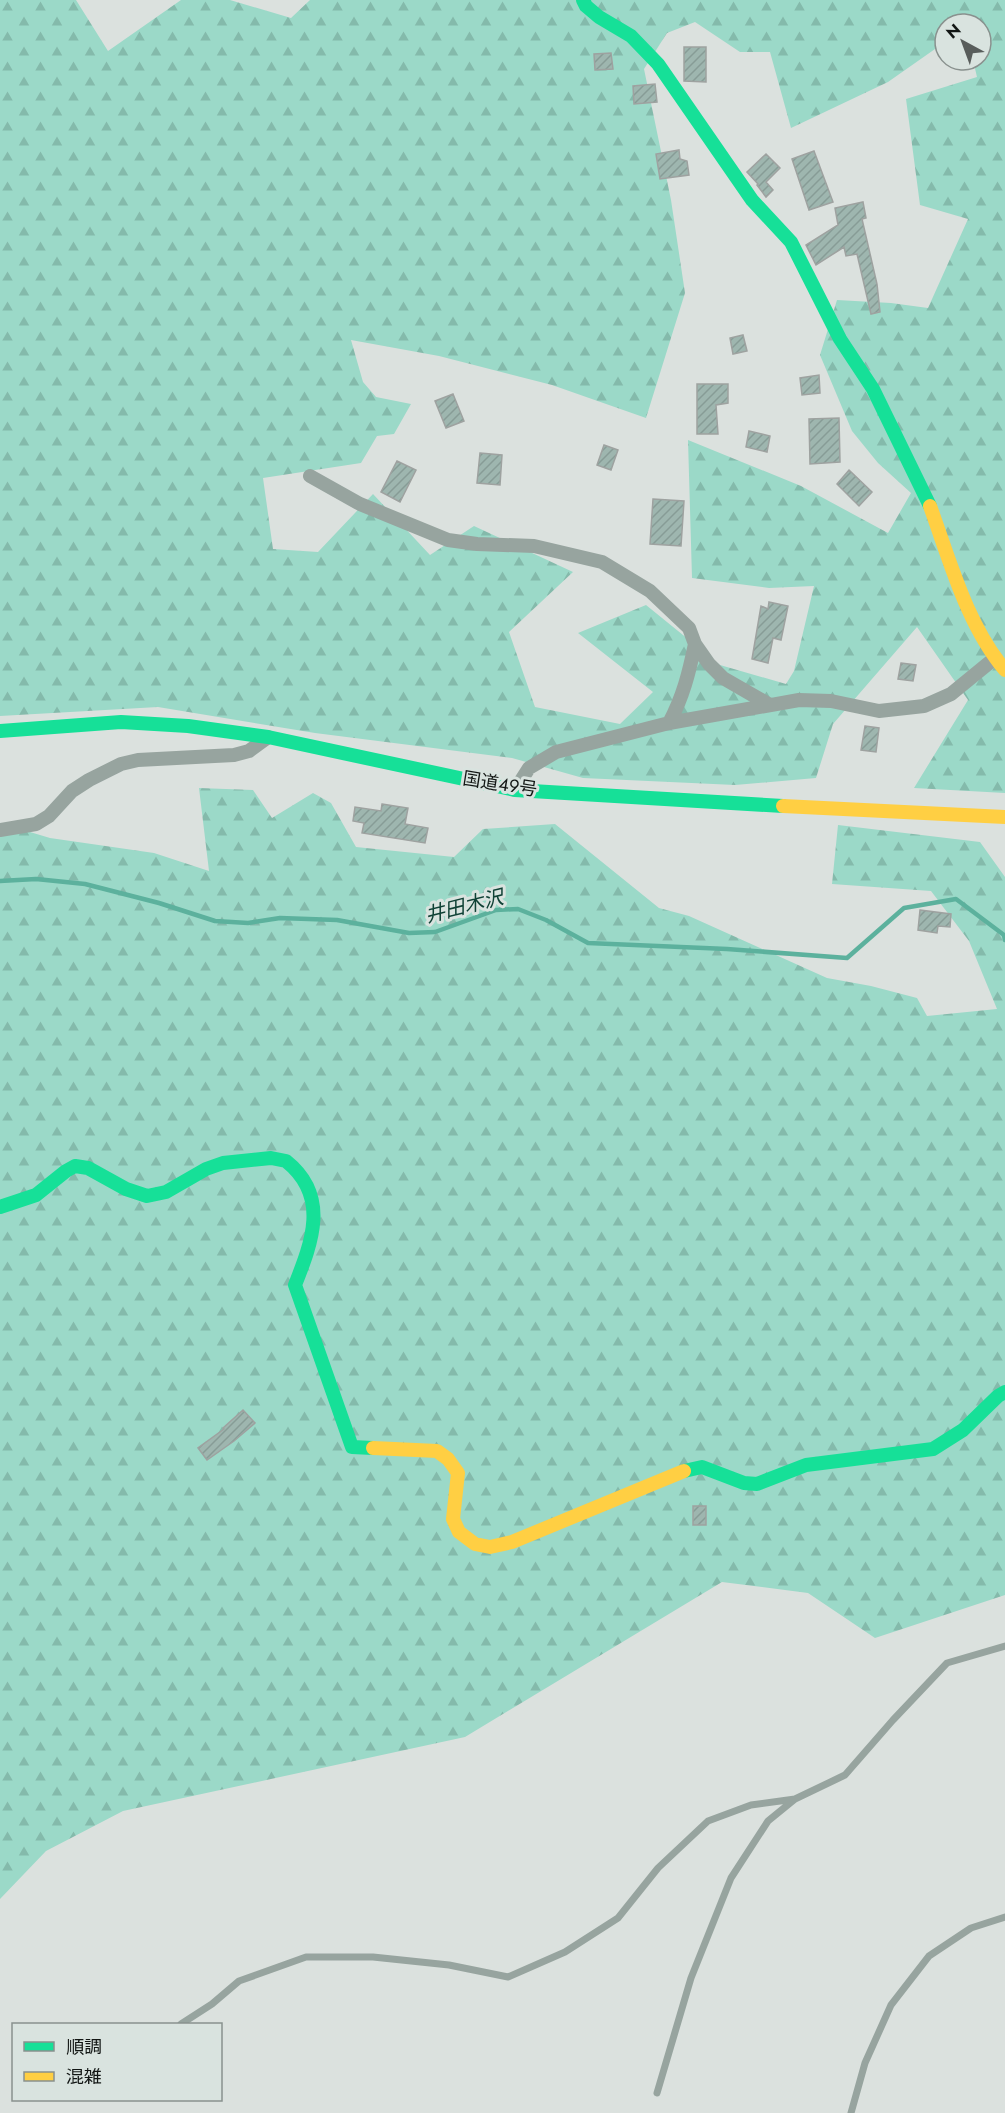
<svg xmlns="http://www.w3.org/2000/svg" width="1005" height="2113" viewBox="0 0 1005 2113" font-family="Jost,'Noto Sans JP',sans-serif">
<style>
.forest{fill:url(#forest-firs);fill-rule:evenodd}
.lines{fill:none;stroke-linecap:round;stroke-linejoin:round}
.stream{stroke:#5cb19d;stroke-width:4.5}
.building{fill:url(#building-hatch);stroke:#9ea2a0;stroke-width:1.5}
.lane{stroke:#97a49f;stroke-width:7}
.street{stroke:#97a49f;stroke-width:14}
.fast{stroke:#16e098;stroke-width:14}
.slow{stroke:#ffcf43;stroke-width:14}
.labels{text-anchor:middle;stroke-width:6;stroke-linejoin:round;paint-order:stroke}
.street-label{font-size:18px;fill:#121614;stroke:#d9e3df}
.water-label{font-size:20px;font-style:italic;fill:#0f4135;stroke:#d9e3df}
</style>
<defs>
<pattern id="forest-firs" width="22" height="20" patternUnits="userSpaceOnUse" patternTransform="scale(1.5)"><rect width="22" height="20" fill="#9bd9c8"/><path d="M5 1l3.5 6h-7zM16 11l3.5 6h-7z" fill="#84baab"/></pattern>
<pattern id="building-hatch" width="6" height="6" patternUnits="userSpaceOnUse" patternTransform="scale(1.5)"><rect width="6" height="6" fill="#9eb6af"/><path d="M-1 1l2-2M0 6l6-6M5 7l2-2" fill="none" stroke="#879c96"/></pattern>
</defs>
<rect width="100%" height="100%" fill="#dbe1de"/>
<path class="forest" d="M0 0H76L108 51 181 0H230L291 18 310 0H1005V793L914 788 968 700 917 627 833 724 816 778 735 785 583 778 512 758 315 733 158 707 0 716ZM695 22 740 52H770L791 128 888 82 945 42V24H981V60H973L977 77 906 99 920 205 968 219 928 308 891 303 837 300 820 355 852 431 878 463 911 493 888 533 801 486 688 440 692 578 769 588 814 586 794 671 786 684 720 665 646 605 578 633 653 692 620 724 535 707 509 632 573 572 474 526 430 555 373 494 318 552 273 549 263 478 361 463 377 436 394 434 411 404 376 397 363 382 351 340 439 356 552 385 646 418 685 293 671 200 644 69 667 33Z
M199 788 253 790 272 818 313 793 331 803 356 847 454 857 483 829 555 824 659 908 689 916 827 978 871 986 917 998 927 1016 997 1009 969 941 931 891 832 884 838 825 980 842 1005 877V1595L875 1638 808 1593 722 1582 465 1737 123 1811 46 1851 0 1899V823L50 838 154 853 209 871Z"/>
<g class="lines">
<path class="stream" d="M0 881 36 879 85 884 159 903 215 921 248 923 280 918 337 920 409 933 435 932 496 910 518 909 546 920 588 943 727 949 847 958 904 908 956 899 1004 935 1005 940"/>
</g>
<path class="building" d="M684 47H706V82L684 81Z
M611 53 613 69 595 70 594 54Z
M655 84 657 102 634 104 633 86Z
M679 150 680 159 687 161 689 175 660 179 656 154Z
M814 151 833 202 809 210 792 159Z
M766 154 780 168 766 182 773 190 766 197 757 185 758 184 747 172Z
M863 202 866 218 862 219 877 284 880 312 871 314 857 254 846 256 844 247 816 265 806 245 838 225 835 208Z
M743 335 747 351 733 354 730 338Z
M819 375 820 393 802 395 800 378Z
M697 384H728V403L716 405 718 434H697Z
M453 394 464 421 446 428 435 401Z
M839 418 840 462 810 464 809 419Z
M749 431 770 436 767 452 746 447Z
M604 445 618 450 611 470 597 465Z
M480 453 502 455 500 485 477 483Z
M397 461 416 470 400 502 381 492Z
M849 470 872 492 859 506 837 484Z
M653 499 684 501 681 546 650 544Z
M769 602 788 606 781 640 773 638 768 663 752 659 761 606 768 609Z
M901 663 916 665 913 681 898 679Z
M865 726 879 728 876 752 861 750Z
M382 804 408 808 405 824 428 828 425 843 362 833 364 823 353 821 355 807 381 811Z
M920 910 951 914 950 927 938 926 937 933 918 930Z
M243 1410 255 1423 234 1441 207 1460 198 1448 224 1429 223 1428Z
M693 1506H706V1525H693Z"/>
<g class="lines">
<path class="lane" d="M181 2024 212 2004 239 1981 306 1957H373L449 1965 508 1977 565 1952 618 1918 658 1868 708 1821 751 1805 795 1799
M657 2093 691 1978 731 1878 768 1821 795 1799 845 1775 893 1720 947 1663 1005 1646
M851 2113 865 2063 891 2005 929 1956 971 1928 1005 1917"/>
<path class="street" d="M310 476 360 504 448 540 477 544 534 546 602 562 650 591 689 628 695 644
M669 723C683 697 689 673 695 644L709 664 723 678 770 705
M515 790 529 768 556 752 669 723 799 700 831 701 879 711 924 706 951 694 995 658
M0 830 36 824 49 816 72 791 89 780 121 764 138 760 234 755 249 751 268 737"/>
<path class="fast" d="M583 0 586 6 599 17 631 36 658 64 752 200 791 242 840 339 873 389 930 506
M0 731 121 722 188 726 268 737 515 790 783 806
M0 1207 36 1195 66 1171 75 1166 88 1168 126 1189 147 1196 166 1192 206 1169 223 1163 271 1158 286 1161C330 1196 312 1242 295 1285L352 1447 373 1448
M684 1471 702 1467 744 1483 757 1484 806 1465 933 1449 963 1430 998 1396 1005 1392"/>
<path class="slow" d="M930 506C950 561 967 625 1005 670
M783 806 1005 817
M373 1448 437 1451 448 1459 458 1473 453 1519 459 1532 475 1544 490 1547 512 1542 684 1471"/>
</g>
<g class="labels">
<g class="street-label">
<text transform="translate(500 784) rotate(9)" y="6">国道49号</text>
</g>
<g class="water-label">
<text transform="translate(464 906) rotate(-14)" y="7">井田木沢</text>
</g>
</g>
<rect x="12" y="2023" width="210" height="78" fill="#d9e3df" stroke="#89918e" stroke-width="1.5"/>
<rect x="24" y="2042" width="30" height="9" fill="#16e098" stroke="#89918e" stroke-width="1.5"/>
<text x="66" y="2053" font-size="18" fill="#121614">順調</text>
<rect x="24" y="2072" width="30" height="9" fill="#ffcf43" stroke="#89918e" stroke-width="1.5"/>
<text x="66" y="2083" font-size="18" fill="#121614">混雑</text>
<g transform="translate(963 42) rotate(319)"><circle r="28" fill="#d9e3df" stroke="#89918e" stroke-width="1.5"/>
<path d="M0-4.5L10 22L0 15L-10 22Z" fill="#585d5b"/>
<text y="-9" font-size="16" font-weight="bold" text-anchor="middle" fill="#121614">N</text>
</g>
</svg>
